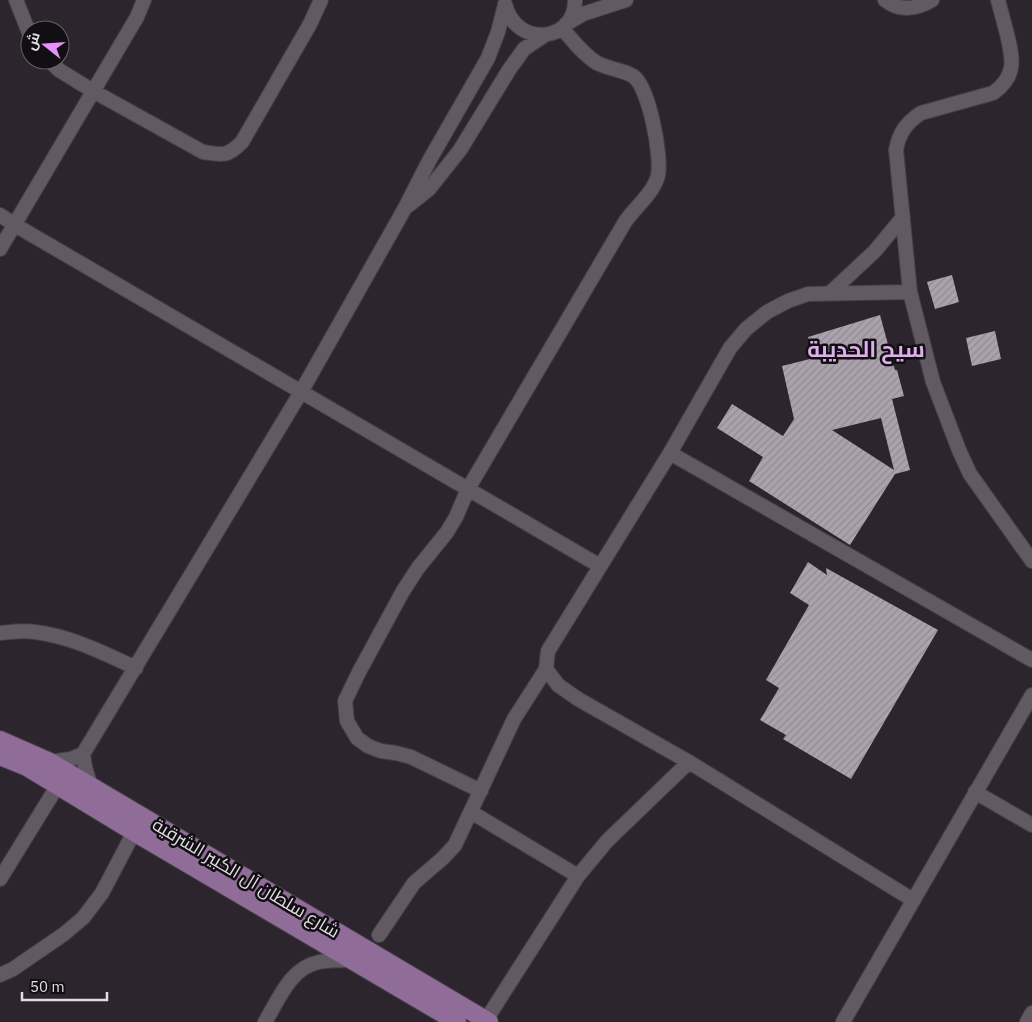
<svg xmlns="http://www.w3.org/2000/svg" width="1032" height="1022" viewBox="0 0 1032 1022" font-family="'IBM Plex Sans',Cairo,sans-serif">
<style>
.building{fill:url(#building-hatch);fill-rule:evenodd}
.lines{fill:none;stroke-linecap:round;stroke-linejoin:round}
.minor-casing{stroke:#454046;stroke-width:16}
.major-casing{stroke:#454046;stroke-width:20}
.minor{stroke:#615a63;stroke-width:14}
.major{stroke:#906c99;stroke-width:18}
.labels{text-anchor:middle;stroke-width:5;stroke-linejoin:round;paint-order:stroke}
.street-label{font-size:18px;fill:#e1dde3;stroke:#120f13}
.district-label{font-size:22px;font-weight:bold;fill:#e0aeec;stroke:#120f13}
</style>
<defs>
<pattern id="building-hatch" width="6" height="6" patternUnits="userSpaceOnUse" patternTransform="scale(1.25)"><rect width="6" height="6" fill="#aba2ad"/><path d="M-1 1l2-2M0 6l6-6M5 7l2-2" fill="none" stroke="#918a93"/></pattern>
</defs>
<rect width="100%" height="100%" fill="#2c252d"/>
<path class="building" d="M952 275 959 302 935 309 927 282Z
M880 315 895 370H897L904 396 892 399 910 470 895 474 850 545 749 481 763 457 717 428 732 404 783 436 794 419 782 366 814 358 808 337ZM881 418 894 470 832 430Z
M995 331 1001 359 972 366 966 338Z
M808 562 827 575 826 568 938 630 851 779 783 739 786 735 760 720 779 688 766 680 809 605 790 593Z"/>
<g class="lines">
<g class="minor-casing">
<path id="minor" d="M16 0 30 35
M885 0C900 12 917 9 932 0
M998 0C1001 11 1004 23 1007 34 1013 59 1017 76 993 93L921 113C906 123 899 133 896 150L910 292 933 382 959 450 970 474 1032 561
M505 4C516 49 576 42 575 0
M566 24 583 14 626 0
M49 60 59 70 93 91 203 152C223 155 227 157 242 142L310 24 321 0
M409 205 429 189 460 150 509 70 524 49 545 35
M0 215 15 225 600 566
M0 249 137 17 144 0
M830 293 875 251 903 217
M670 453 1032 660
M0 633C11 632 24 630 35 632 70 636 104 653 136 668
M546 669 558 685 578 699 689 762 913 900
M83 754 85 767 91 787
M50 762 71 759 83 754 301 392 405 208 429 161 488 58 498 32 505 5
M481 791 411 757 396 753 381 751 368 746 357 738 347 721 345 701 359 672 403 591 418 568 447 532 456 517 468 489 625 222C635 207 654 193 658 175 662 157 649 86 633 76 623 70 609 69 597 63 583 54 572 40 562 28
M975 792 1032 825
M471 812 578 876
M0 879 58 785
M379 935 414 883 443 858 455 845 514 719 546 669 548 651 670 453 730 348 746 329 767 312 788 301 808 294 910 292
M0 975 13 969 64 934 83 918 102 893 134 832
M486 1020 578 876 607 841 689 762
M265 1022C279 999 290 968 319 962 329 960 340 960 351 960
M843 1022 1032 695
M1027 1022 1032 1013"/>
</g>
<g class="major-casing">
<path id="major" d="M0 740 50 762 489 1022
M0 756 27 767 134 832 457 1022"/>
</g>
<use href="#minor" class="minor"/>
<use href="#major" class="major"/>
</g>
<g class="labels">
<g class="street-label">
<text transform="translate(246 878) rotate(31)" y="6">شارع سلطان آل الكبير الشرقية</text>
</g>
<g class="district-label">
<text x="866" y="357">سيح الحديبة</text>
</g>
</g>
<g transform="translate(45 45) rotate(287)"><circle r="24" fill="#120f13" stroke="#656166"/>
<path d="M0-4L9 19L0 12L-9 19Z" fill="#e88eff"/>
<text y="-8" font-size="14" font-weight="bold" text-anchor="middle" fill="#e1dde3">ش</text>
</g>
<path d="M22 992v8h85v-8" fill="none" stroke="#e1dde3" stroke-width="2.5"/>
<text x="30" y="992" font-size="15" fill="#e1dde3" stroke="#120f13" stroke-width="4" paint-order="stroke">50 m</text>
</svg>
